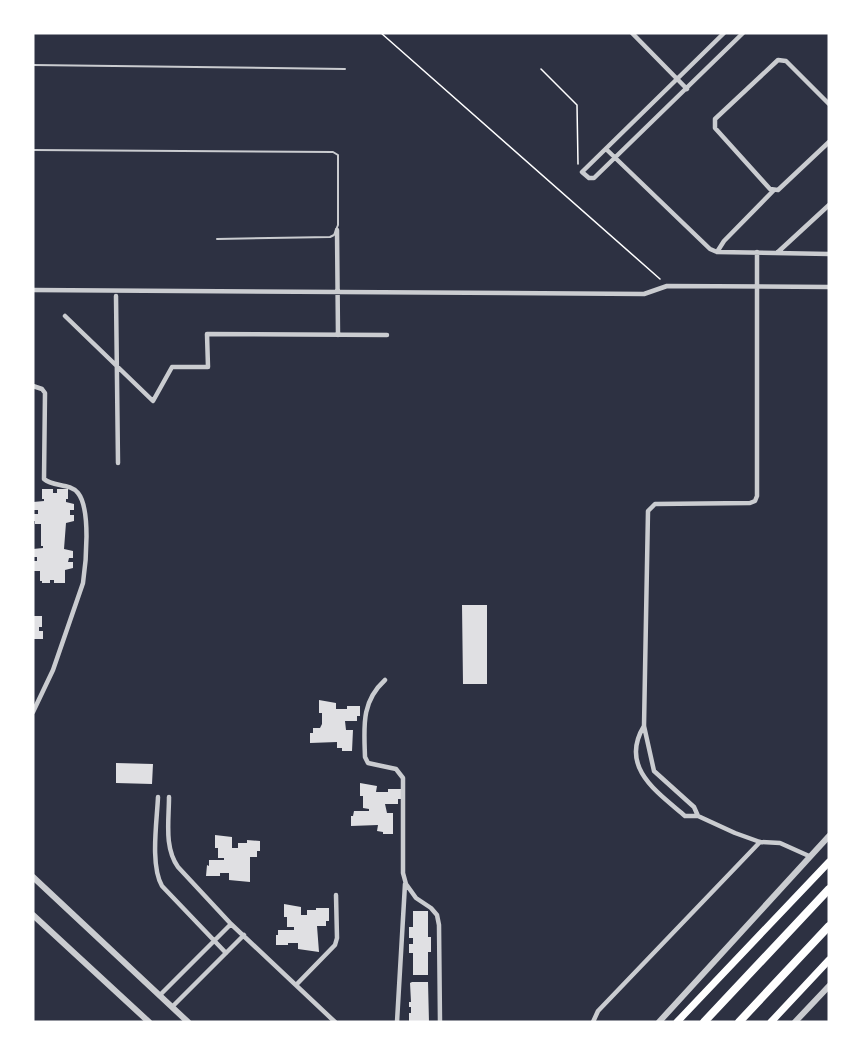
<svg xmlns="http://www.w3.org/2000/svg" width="862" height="1055" viewBox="0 0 862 1055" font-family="'Work Sans',sans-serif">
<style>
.building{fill:#e0e0e3}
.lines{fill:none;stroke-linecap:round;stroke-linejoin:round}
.path{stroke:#fff;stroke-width:1.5}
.service{stroke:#caccd0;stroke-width:2}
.minor{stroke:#caccd0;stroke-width:4.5}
.tertiary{stroke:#caccd0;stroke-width:6}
.secondary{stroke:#fff;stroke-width:7}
.trunk{stroke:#fff;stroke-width:8}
</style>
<rect width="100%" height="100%" fill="#2d3142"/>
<path class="building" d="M42 489H53V493H57V489H68V499H66V502L74 504V510H70V515H74V521L66 523 64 549 73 551V558H69L68 562H73V568L65 570V583H54V580H50V583H42V581H40V571H34L33 561H37V557H33V549L43 548V546H41V524H35V521H33V514H38V510H33V502L44 501V499H42Z
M462 605H487V684H463Z
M34 616H42V627H39V631H43V639H33Z
M319 700 336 703V709H347V706H360V716H357V721H345L346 730H353L352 751H342V748H337V742L310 743V733H313V728H320L322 724V713H319Z
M116 763 153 764 152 784 116 783Z
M360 783 377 786 376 792H388V789H401V799H398V804H385L387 813H393V834H383V832L377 831 378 825 351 826V816H353L354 811H369V809L363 808V796H360Z
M215 835 232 837V848H238V843H247V840L260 841V851H257V857H250V882L229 880V873H220V876H206L207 865 209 866V860H224V858H218V848H215Z
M284 904 301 907V915H307V910H316V908H329V921H326V926H317L319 952 298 949V943H288V945H276V935H278V930H294V927H287V917H284Z
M413 911H428V937H431V952H428V975H413V953H409V944H413V938H409V927H413Z
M412 982H428L429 1022H409V1013H411V1007H409V1002H411L410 983Z"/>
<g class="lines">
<path class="path" d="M381 33 660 279
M541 69 577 105 578 164"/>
<path class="service" d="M33 65 345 69
M33 150 333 152 338 155V225L334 235 330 237 217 239"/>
<path class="minor" d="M632 33 687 89
M724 33 582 172 589 178H594L743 33
M829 104 786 61 778 60 715 119V128L770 189 778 190 829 142
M606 149 710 249 717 252 829 254
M337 230 338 335
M717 252 724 241 774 190
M778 252 829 205
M33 290 644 294 667 286 829 287
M116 296 118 463
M65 316 153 401 172 367H208L207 334 387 335
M33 386 42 389 45 393 44 479C53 487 70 483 78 493 91 509 86 563 83 583L53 670 33 712
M385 680C361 702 364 726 365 757L368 763 396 769 403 778V873L406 884 416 898 431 908 437 915 439 925 440 1022
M644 726C619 767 657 792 685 816H698L735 833 760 842 780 843 809 856
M158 797C157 821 150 865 162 886L226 953
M169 797C169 821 164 847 178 867L231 924 335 1022
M698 816 694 807 654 771 644 726 648 511 655 504 750 503 755 501 757 496V252
M296 985 335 945 337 938 336 895
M160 995 231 924
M172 1007 244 935
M397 1022 405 884
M593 1022 598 1011 760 842"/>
<path class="tertiary" d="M33 877 188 1022
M33 915 149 1022
M659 1022 829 836
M795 1022 829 986"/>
<path class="secondary" d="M677 1022 829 862
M771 1022 829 960"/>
<path class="trunk" d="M704 1022 829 889
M739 1022 829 926"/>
</g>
<rect width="862" height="1055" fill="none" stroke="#ffffff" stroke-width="69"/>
</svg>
